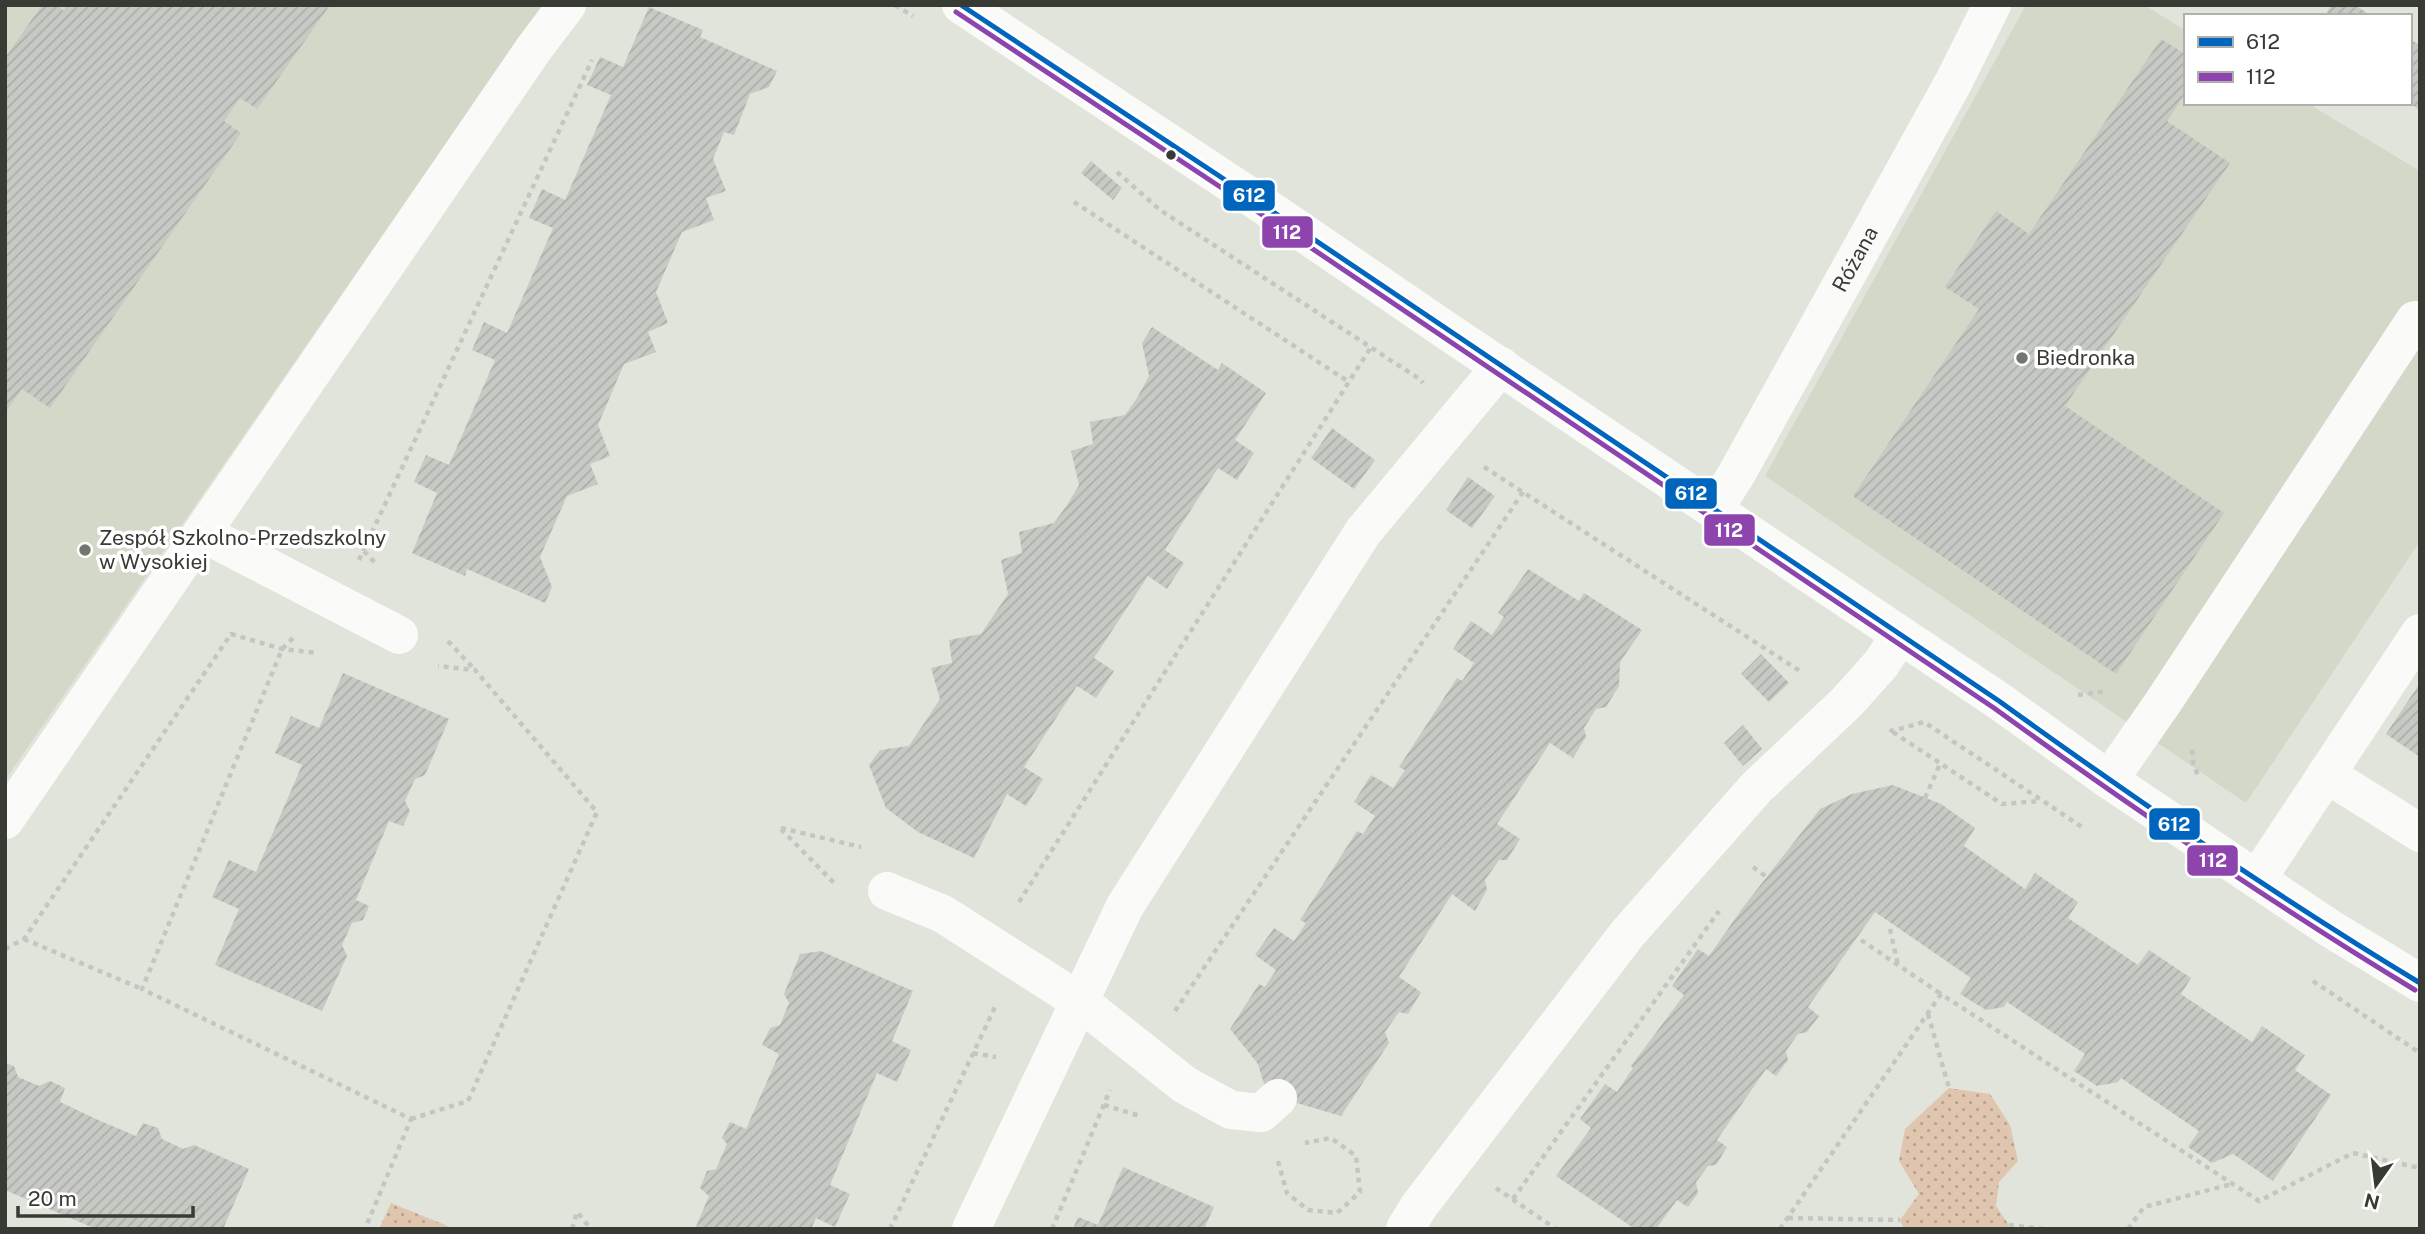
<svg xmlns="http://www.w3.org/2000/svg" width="2425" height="1234" viewBox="0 0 2425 1234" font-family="'Public Sans',sans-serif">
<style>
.built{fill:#d4d8c8}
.park{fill:url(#park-dots)}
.building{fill:url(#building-hatch)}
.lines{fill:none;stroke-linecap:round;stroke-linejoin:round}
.path{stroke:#c5c5c3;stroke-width:4.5;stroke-dasharray:5 5;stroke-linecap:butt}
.minor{stroke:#fafbf9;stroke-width:38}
.bus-1-casing{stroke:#fff;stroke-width:10}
.bus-2-casing{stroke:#fff;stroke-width:10}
.bus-1{stroke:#0065bd;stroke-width:5}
.bus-2{stroke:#8e44ad;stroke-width:5}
.bus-dot{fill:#383a34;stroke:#fff;stroke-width:2.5}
.poi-dot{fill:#73766e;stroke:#fff;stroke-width:2.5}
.labels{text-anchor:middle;stroke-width:7;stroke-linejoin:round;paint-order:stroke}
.street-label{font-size:21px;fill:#383a34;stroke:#fff}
.poi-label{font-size:21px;fill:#383a34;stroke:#fff;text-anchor:start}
.line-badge{stroke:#fff;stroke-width:2.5}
.badge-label{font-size:19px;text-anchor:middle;font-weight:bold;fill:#fff}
</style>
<defs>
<pattern id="park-dots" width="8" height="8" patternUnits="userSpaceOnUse" patternTransform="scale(1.75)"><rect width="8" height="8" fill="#e0c6af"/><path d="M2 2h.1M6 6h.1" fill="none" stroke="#b7a28f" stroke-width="1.8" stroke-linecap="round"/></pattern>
<pattern id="building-hatch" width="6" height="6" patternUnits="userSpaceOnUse" patternTransform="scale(1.75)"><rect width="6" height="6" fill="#c7cac4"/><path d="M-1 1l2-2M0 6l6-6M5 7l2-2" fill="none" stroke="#acaea9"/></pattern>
</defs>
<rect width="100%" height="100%" fill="#e1e4da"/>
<path class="built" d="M5 5H542L5 780Z
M2026 5H2144L2185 30V103H2307L2420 171V541L2246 803 1765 476Z"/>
<path class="park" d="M1949 1088 1990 1094 2010 1125 2018 1161 1999 1182 1996 1206 2009 1225 2006 1229H1904L1900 1220 1919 1194 1899 1161 1905 1129Z
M391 1203 455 1229H379Z"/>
<path class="building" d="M42 5H57L64 11 68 5H330L257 109 240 98 224 121 241 133 50 408 22 389 5 413V58Z
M2331 5H2355L2372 16H2325Z
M649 7 703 30 700 37 777 71 769 87 750 94 734 135 724 132 713 159 726 191 706 198 714 220 682 232 656 292 668 323 648 332 656 352 624 364 598 425 610 456 590 464 598 484 567 496 540 557 552 587 545 603 467 569 465 576 412 553 437 493 414 482 426 455 449 465 495 360 472 350 484 322 507 333 553 228 529 218 542 189 565 200 611 95 587 85 600 57 623 67Z
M2161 39 2185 54V94L2167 121 2230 163 2065 406 2224 513 2116 674 1853 496 1979 309 1945 287 1996 211 2029 234Z
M2409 39 2420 45V110L2409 103Z
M1091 161 1122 188 1113 200 1081 173Z
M1152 327 1218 370 1222 363 1266 393 1235 440 1254 453 1237 480 1218 468 1165 550 1184 563 1167 589 1148 576 1094 658 1114 671 1096 698 1077 686 1024 767 1043 779 1026 806 1007 794 974 858 918 832 886 808 869 765 880 750 909 746 940 699 931 668 952 663 949 640 981 634 1008 594 1001 560 1022 553 1019 532 1054 523 1067 505 1079 485 1071 451 1093 444 1090 422 1125 415 1137 398 1149 376 1142 343Z
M1332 428 1375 460 1354 489 1311 458Z
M1468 477 1495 496 1472 528 1446 510Z
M1528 569 1579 601 1584 593 1642 630 1620 662 1619 686 1606 707 1596 709 1584 728 1586 737 1573 758 1550 743 1497 824 1520 839 1507 860H1499L1485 880 1487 890 1475 911 1452 894 1399 977 1421 992 1408 1014 1399 1012 1385 1032 1389 1043 1341 1116 1267 1094 1258 1064 1230 1029 1259 984 1265 987 1276 970 1255 955 1274 928 1294 941 1306 923 1300 920 1357 831 1363 834 1375 816 1354 802 1371 775 1393 788 1405 770 1399 767 1457 678 1462 681 1474 663 1453 649 1471 621 1492 635 1504 617 1498 613Z
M1761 654 1789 683 1769 702 1741 674Z
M343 673 449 719 425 775 415 779 405 801 410 811 403 826 389 821 356 900 369 906 363 920 352 923 342 945 347 956 322 1011 215 965 239 909 212 897 229 860 256 872 302 765 275 753 291 716 319 728Z
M2420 683V757L2386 734Z
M1743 725 1762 749 1743 766 1724 743Z
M1893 785 1941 804 1975 828 1964 846 2025 889 2035 873 2078 902 2068 918 2138 965 2149 950 2191 978 2181 994 2252 1042 2262 1026 2305 1055 2295 1070 2331 1095 2273 1181 2233 1154 2212 1163 2188 1147 2199 1131 2121 1078 2118 1082 2097 1086 2074 1071 2085 1054 2007 1002 2004 1007 1986 1010 1960 994 1971 978 1875 912 1808 1007 1819 1016 1807 1032 1798 1034 1786 1051 1788 1060 1776 1076 1766 1069 1717 1140 1727 1147 1716 1165 1708 1166 1696 1182 1698 1193 1688 1207 1677 1200 1656 1229H1635L1556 1176 1591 1128 1580 1119 1605 1084 1617 1092 1633 1068 1631 1066 1684 995 1672 986 1698 949 1709 956 1744 906 1820 809 1852 794Z
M821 951 913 991 892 1041 911 1050 897 1082 877 1073 830 1185 850 1194 835 1227 816 1218 811 1229H695L709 1196 700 1188 707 1171 716 1169 727 1144 722 1138 730 1122 746 1129 779 1054 762 1045 770 1028 780 1025 789 1003 784 994 800 954Z
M5 1063 14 1066 18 1077 39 1086 50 1081 65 1088 60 1102 98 1120 136 1136 143 1123 158 1128 162 1139 183 1149 194 1145 249 1169 223 1229H96L5 1190Z
M1123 1167 1214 1207 1204 1229H1073L1078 1217 1098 1225Z"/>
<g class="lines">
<path class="path" d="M895 5 913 16
M1117 172 1160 210 1421 380 1423 383
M1074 202 1349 382
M1484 467 1803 673
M364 551 375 563
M359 560 592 60
M293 638 282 649 142 989 411 1119 365 1229
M448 641 475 670
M2078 695 2107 691
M1890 729 1892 731 1924 722 2085 829
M1893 732 2002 804 2040 801
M2192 750 2193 763 2199 778
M1925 798 1940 764
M781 828 861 847
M781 829 836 885
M1753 867 1767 877
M1019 902 1371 347
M1890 929 1898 965
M24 939 142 989
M1861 940 1941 994
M5 949 24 939 231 634 282 649 318 653
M2313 981 2420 1053
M1175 1011 1523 492
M1928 1014 1949 1088
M973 1053 996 1057
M1104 1105 1140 1116
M411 1119 468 1101 597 812 475 670 438 666
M1278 1161 1287 1193 1308 1210 1337 1213 1360 1192 1356 1156 1331 1138 1305 1143
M1496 1188 1556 1229
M1513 1199 1719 911
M1788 1218 1900 1220
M2009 1225 2043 1229
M572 1229 577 1212 591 1229
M890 1229 996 1005
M1052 1229 1110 1090
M1780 1229 1941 994 2259 1201 2353 1153 2420 1168
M2128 1229 2144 1207 2232 1184"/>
<g class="minor">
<path d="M961 5 1251 197 1447 331 1999 701 2109 780 2331 929 2420 983"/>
<path id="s1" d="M1714 509 1736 475 1953 83 1992 5"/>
<path d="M202 533 399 635"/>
<path d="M2326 774 2420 833"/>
<path d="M2109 780 2164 701 2415 320"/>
<path d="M5 820 535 47 567 5"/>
<path d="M2257 879 2420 633"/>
<path d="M887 891 943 914 1079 1001 1185 1085 1231 1110 1261 1113 1278 1098"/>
<path d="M971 1229 1125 906 1363 532 1501 366"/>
<path d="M1405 1229 1419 1206 1628 933 1756 788 1847 702 1881 664 1900 635"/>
</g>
<g class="bus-1-casing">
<path id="bus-1" d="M961 5 1251 197 1999 701C2136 800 2275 895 2420 983"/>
</g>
<g class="bus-2-casing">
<path id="bus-2" d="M956 12 1246 204 1994 708C2131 807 2271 903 2415 990"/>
</g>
<use href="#bus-1" class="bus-1"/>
<use href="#bus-2" class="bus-2"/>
</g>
<circle class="bus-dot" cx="1171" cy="155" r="6"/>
<g class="poi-dot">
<circle cx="2022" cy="358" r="7"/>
<circle cx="85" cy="550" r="7"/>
</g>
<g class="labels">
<g class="street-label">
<text dy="7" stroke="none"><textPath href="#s1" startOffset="287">Różana</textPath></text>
</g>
<g class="poi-label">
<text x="2036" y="365">Biedronka</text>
<text x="99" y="545">Zespół Szkolno-Przedszkolny<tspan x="99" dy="24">w Wysokiej</tspan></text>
</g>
</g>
<g class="line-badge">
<rect x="1222" y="179" width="54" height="33" rx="7" fill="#0065bd"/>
<rect x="1261" y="215" width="53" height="34" rx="7" fill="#8e44ad"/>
<rect x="1664" y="477" width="54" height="33" rx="7" fill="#0065bd"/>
<rect x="1703" y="513" width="53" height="34" rx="7" fill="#8e44ad"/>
<rect x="2148" y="807" width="53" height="34" rx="7" fill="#0065bd"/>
<rect x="2186" y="844" width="53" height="33" rx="7" fill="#8e44ad"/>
</g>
<g class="badge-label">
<text x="1249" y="202">612</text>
<text x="1287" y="239">112</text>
<text x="1691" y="500">612</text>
<text x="1729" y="537">112</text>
<text x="2174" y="831">612</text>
<text x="2213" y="867">112</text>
</g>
<rect width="2425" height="1234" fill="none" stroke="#383a34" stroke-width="14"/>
<rect x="2184" y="14" width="228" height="91" fill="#ffffff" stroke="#afb0ae" stroke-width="2"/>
<rect x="2198" y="37" width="35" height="10" fill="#0065bd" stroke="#afb0ae" stroke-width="2"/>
<text x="2246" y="49" font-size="21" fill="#383a34">612</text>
<rect x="2198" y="72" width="35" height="10" fill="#8e44ad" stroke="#afb0ae" stroke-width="2"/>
<text x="2246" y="84" font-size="21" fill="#383a34">112</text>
<g transform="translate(2376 1185) rotate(194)" stroke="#ffffff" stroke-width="5" paint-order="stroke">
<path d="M0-5L12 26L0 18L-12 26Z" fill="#383a34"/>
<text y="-10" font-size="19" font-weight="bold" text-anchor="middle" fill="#383a34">N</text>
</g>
<path d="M18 1206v10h175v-10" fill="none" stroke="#383a34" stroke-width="3.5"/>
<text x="28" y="1206" font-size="21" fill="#383a34" stroke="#ffffff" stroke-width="5" paint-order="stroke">20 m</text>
</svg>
